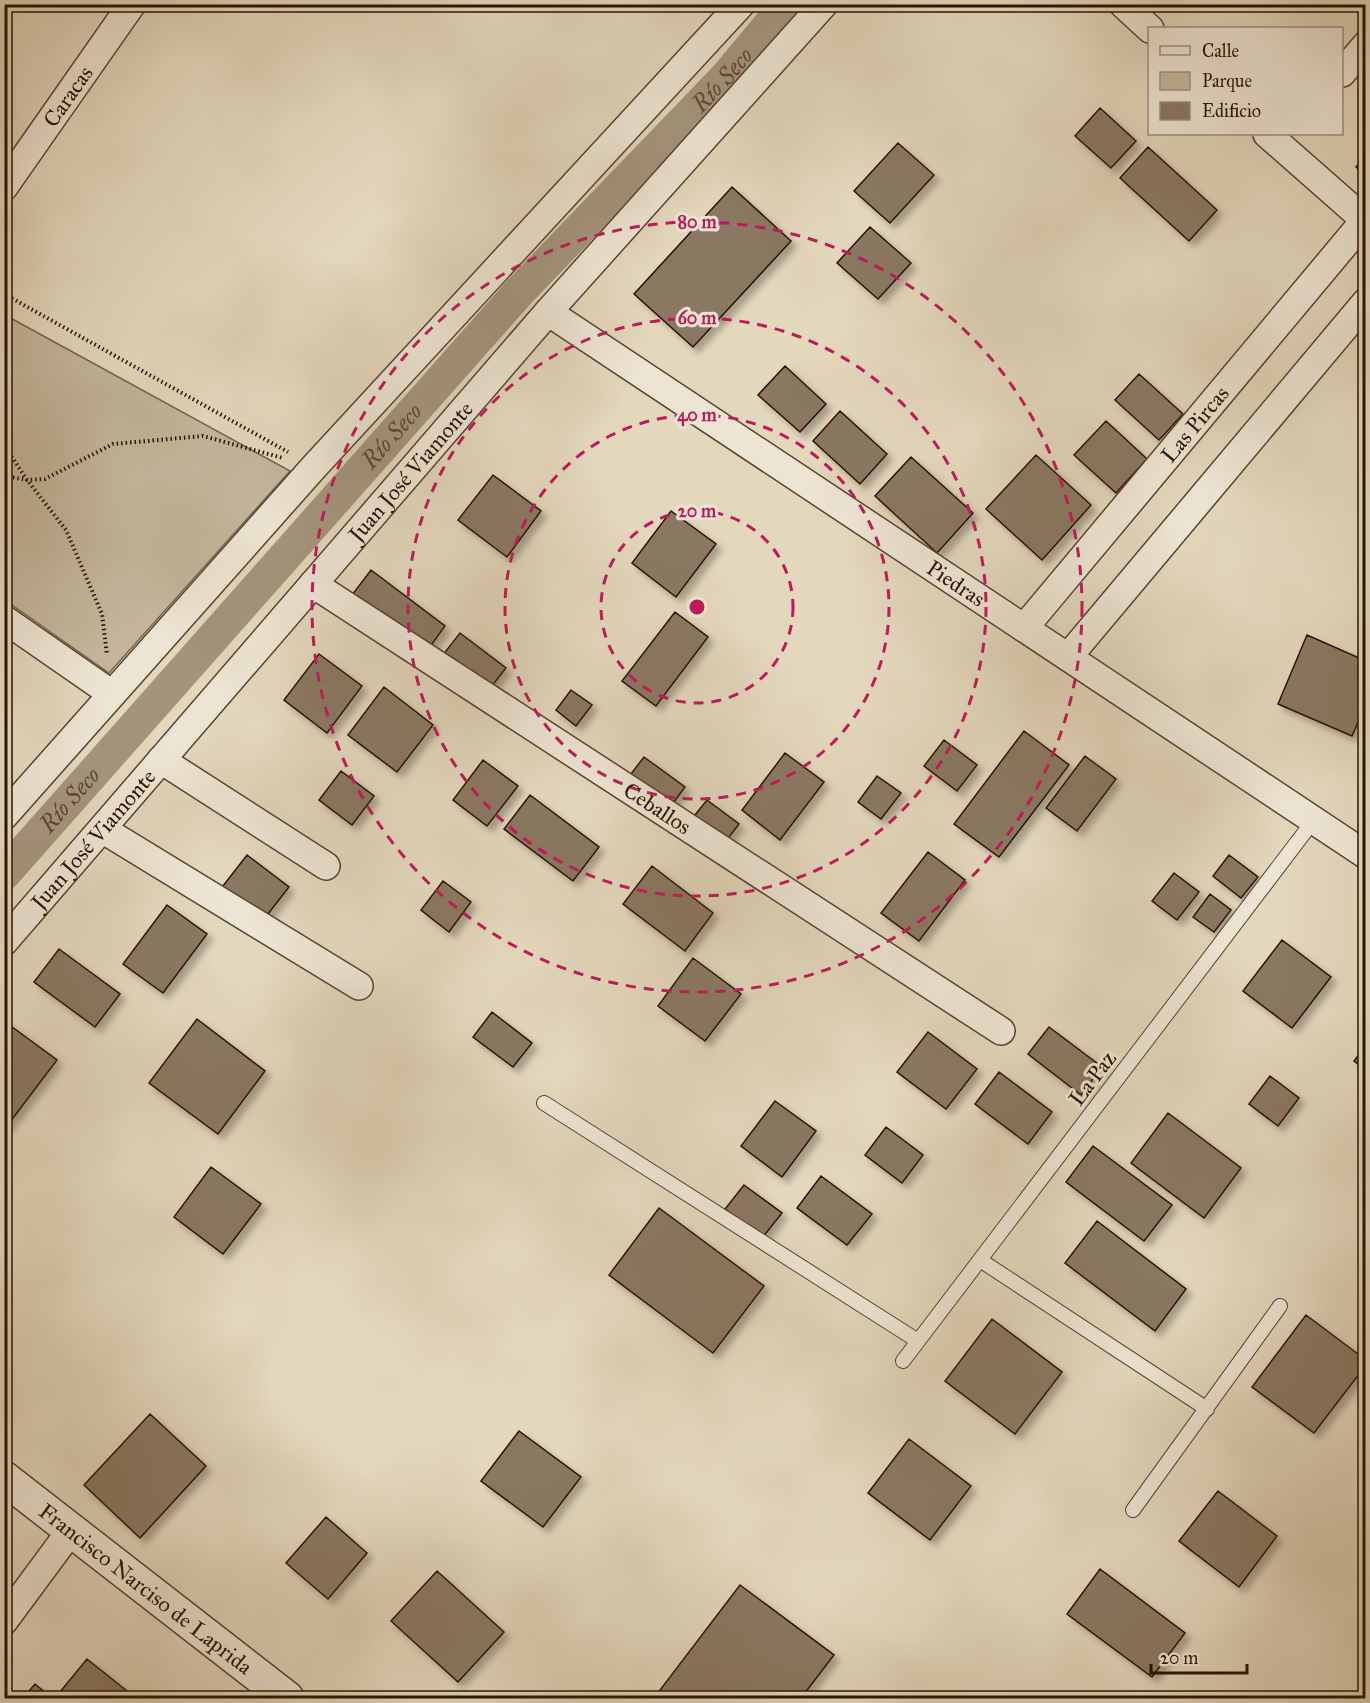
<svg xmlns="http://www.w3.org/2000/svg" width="1370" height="1703" viewBox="0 0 1370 1703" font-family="'IM FELL Great Primer',serif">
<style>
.green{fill:#c4b69c;stroke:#77644e;stroke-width:1.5}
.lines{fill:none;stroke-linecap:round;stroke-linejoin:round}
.canal{stroke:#a4947c;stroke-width:33}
.building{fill:#8a7862;stroke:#2a1201;stroke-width:1.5;filter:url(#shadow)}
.service-casing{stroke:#584330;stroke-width:16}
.minor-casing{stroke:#584330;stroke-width:30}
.tertiary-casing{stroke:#584330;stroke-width:36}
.path{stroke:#2a1201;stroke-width:4;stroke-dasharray:1.5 3;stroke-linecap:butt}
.service{stroke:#ede5d3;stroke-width:14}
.minor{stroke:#ede5d3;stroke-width:27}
.tertiary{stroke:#ede5d3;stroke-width:33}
.ring{fill:none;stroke:#c2185b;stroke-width:3;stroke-dasharray:10 8}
.labels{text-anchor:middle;stroke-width:6;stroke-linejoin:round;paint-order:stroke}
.street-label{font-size:22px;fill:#2a1201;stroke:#ede5d3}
.water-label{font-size:24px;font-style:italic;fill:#5b4632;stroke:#ede5d3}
.centre{fill:#c2185b;stroke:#ede5d3;stroke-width:3}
.ring-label{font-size:18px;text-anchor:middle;font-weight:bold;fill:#c2185b;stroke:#ede5d3;stroke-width:6;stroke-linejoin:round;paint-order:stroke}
</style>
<defs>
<filter id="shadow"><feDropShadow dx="5.5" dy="5.5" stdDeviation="3" flood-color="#0004"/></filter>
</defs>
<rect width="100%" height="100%" fill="#e3d7bc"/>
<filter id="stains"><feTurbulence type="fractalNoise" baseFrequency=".00333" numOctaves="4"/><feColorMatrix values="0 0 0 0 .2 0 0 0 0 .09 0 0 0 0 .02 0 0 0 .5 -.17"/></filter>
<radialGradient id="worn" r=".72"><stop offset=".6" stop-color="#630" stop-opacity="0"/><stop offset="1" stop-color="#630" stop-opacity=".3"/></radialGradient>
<path class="green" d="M5 315 290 471 109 673 5 600Z"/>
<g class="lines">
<path class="canal" id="s1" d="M4 874 519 292 726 77 787 4"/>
</g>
<path class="building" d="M1100 108 1136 141 1111 168 1075 136Z
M898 143 934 175 890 223 854 191Z
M1148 147 1217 210 1189 241 1120 178Z
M1366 157V175L1356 167Z
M732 187 791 241 693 347 634 294Z
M870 227 911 263 878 299 837 263Z
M785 366 826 404 800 432 758 395Z
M1139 374 1183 414 1159 440 1115 400Z
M840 411 887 454 860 484 813 441Z
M1106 421 1147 459 1116 493 1074 455Z
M1036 455 1091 505 1042 560 986 509Z
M911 457 973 513 937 553 875 496Z
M493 475 541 511 507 557 458 520Z
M671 511 716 544 676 597 632 563Z
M371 570 445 626 427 651 352 595Z
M675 612 708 637 656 706 622 681Z
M460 633 506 668 488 691 442 656Z
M1307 635 1366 661V704L1352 736 1278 704Z
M319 654 362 686 327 733 284 700Z
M384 687 433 725 397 772 348 735Z
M571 690 592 705 576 726 556 710Z
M1024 731 1069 765 999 857 954 824Z
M944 740 977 765 957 791 924 766Z
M785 753 824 782 780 840 742 810Z
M1085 756 1116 779 1077 831 1046 808Z
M644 757 685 787 668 810 627 779Z
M483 760 518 786 487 826 453 800Z
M341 771 374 796 352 825 319 800Z
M877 776 901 793 881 819 858 802Z
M530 795 599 847 573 881 504 829Z
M707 800 739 824 723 845 691 820Z
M928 852 965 880 919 941 881 913Z
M247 855 289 887 261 923 219 891Z
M1229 855 1258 877 1241 898 1213 876Z
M652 866 713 913 685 951 623 904Z
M1174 873 1199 892 1177 920 1152 901Z
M443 881 471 902 449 932 421 910Z
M1210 894 1231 910 1214 932 1193 917Z
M167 905 207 934 163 993 123 964Z
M1282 940 1331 977 1292 1028 1243 991Z
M59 949 120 994 95 1027 34 982Z
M693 958 741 994 705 1041 658 1006Z
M492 1012 532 1043 513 1067 473 1037Z
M197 1019 265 1071 218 1134 149 1083Z
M4 1021 57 1060 4 1130Z
M1049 1027 1102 1067 1081 1095 1028 1054Z
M928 1032 977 1069 946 1109 897 1072Z
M1366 1045V1070L1354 1061Z
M999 1072 1052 1112 1028 1144 975 1104Z
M1270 1076 1299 1098 1278 1126 1249 1104Z
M775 1101 816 1131 782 1177 741 1146Z
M1168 1113 1241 1168 1204 1218 1131 1163Z
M886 1127 923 1155 902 1183 865 1155Z
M1093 1146 1172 1205 1144 1241 1066 1182Z
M211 1167 261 1204 223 1254 174 1217Z
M821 1176 872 1214 847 1245 797 1208Z
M744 1185 782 1213 763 1237 725 1209Z
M659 1208 764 1286 713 1353 609 1275Z
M1097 1221 1186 1289 1155 1331 1065 1263Z
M1306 1315 1366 1360V1365L1314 1433 1252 1387Z
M992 1319 1062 1372 1015 1434 945 1381Z
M150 1414 206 1466 140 1538 84 1485Z
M519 1431 581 1477 543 1527 481 1481Z
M909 1439 971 1486 930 1540 868 1493Z
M1218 1491 1277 1536 1239 1587 1179 1541Z
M326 1517 367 1553 328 1599 286 1563Z
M1100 1569 1185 1633 1152 1677 1067 1614Z
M437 1571 504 1632 458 1682 391 1621Z
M740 1585 834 1655 801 1698H654Z
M87 1659 132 1695 129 1698H67L60 1692Z
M35 1684 52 1698H23Z"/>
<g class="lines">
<g class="service-casing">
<path id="service" d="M544 1103 918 1341
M980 1260 1207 1409
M903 1361 1314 820
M1133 1510 1280 1306"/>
</g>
<g class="minor-casing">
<g id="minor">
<path d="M1123 4 1150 29"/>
<path d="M1342 73 1366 45"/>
<path d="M1267 134 1366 221"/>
<path id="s2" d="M4 187 132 4"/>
<path id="s3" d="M548 312 1366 855"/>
<path id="s4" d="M313 584 1001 1031"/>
<path d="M4 619 112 694"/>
<path id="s5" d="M1024 628 1365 220"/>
<path d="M1068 657 1366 302"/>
<path d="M161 760 326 866"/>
<path d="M4 816 314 467 741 4"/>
<path d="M102 829 359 986"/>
<path id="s6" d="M4 942 548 312 824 4"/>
<path d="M4 1621 72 1529"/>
</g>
</g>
<g class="tertiary-casing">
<g id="tertiary">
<path id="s7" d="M4 1478 287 1698"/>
</g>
</g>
<path class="path" d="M4 294 288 452
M4 445 27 480 66 530 102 614 107 655
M4 476 27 480 45 479 113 444 203 436 283 458"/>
<use href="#service" class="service"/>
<use href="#minor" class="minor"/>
<use href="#tertiary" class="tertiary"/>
</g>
<g class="ring">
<circle cx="697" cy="607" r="96"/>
<circle cx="697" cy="607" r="192"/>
<circle cx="697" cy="607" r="289"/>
<circle cx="697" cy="607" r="385"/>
</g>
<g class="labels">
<g class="street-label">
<text dy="8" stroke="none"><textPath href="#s2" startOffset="111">Caracas</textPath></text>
<text dy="8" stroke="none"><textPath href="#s5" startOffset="266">Las Pircas</textPath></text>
<text dy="8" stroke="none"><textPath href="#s6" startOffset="622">Juan José Viamonte</textPath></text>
<text dy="8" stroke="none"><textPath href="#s3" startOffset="490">Piedras</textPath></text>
<text dy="8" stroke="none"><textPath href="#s4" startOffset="411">Ceballos</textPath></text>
<text dy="8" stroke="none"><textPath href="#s6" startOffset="136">Juan José Viamonte</textPath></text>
<text transform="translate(1092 1078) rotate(-53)" y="8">La Paz</text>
<text dy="8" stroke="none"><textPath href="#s7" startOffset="180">Francisco Narciso de Laprida</textPath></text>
</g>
<g class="water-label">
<text dy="8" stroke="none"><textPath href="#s1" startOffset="1071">Río Seco</textPath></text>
<text dy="8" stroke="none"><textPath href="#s1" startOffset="585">Río Seco</textPath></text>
<text dy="8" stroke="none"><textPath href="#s1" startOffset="99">Río Seco</textPath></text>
</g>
</g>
<circle cx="697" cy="607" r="9" class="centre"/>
<g class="ring-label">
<text x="697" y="228">80 m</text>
<text x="697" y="324">60 m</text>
<text x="697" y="421">40 m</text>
<text x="697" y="517">20 m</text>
</g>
<rect width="1370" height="1703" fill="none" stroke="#e3d7bc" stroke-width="24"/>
<rect x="6" y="6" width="1358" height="1691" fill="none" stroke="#2a1201" stroke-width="3"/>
<rect x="12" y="12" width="1346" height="1679" fill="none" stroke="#2a1201" stroke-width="1.5"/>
<rect x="1148" y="27" width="195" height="108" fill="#ede5d3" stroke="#9f917f" stroke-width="1.5"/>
<rect x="1160" y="46" width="30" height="9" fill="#ede5d3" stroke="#9f917f" stroke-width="1.5"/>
<text x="1202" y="57" font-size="18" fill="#2a1201">Calle</text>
<rect x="1160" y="72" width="30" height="18" fill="#c4b69c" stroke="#9f917f" stroke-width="1.5"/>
<text x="1202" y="87" font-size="18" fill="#2a1201">Parque</text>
<rect x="1160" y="102" width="30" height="18" fill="#8a7862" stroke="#9f917f" stroke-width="1.5"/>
<text x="1202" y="117" font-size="18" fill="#2a1201">Edificio</text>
<path d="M1151 1664v9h96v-9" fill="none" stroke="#2a1201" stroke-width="3"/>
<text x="1160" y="1664" font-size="18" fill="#2a1201" stroke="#ede5d3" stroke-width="4.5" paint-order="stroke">20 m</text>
<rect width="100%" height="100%" filter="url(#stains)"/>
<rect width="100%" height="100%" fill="url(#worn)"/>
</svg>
